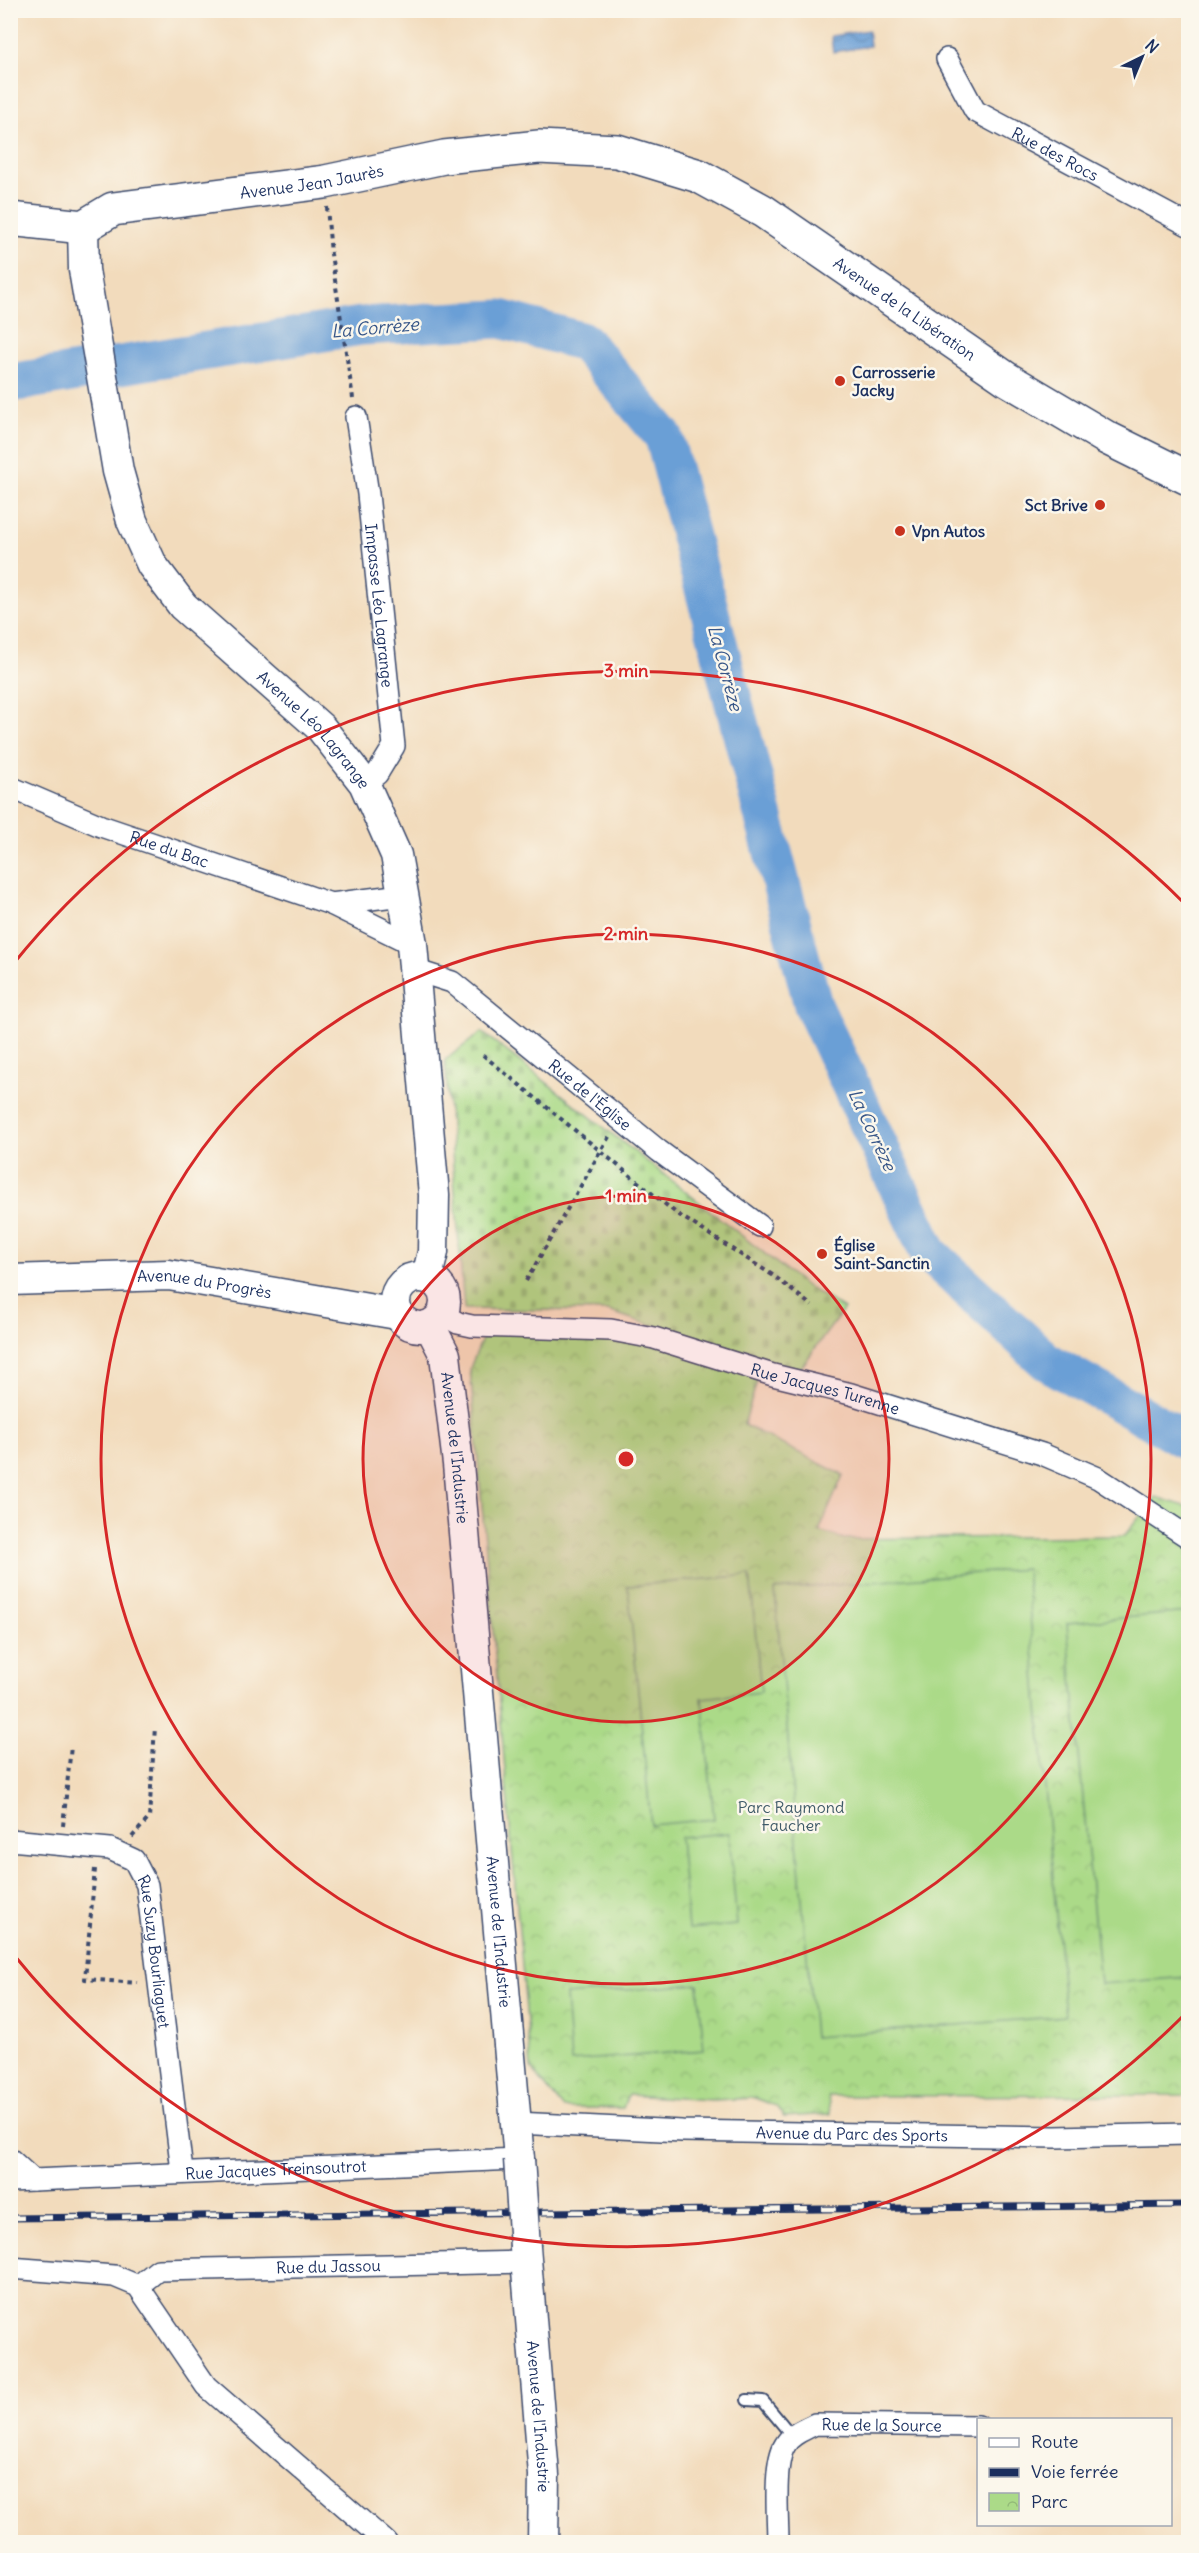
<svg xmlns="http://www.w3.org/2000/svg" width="1199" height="2553" viewBox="0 0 1199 2553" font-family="Delius,sans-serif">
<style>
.cemetery{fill:url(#cemetery-stones);stroke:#638473;stroke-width:1.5}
.park{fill:url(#park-crowns);stroke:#638473;stroke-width:1.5}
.pitch{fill:#abda88;stroke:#638473;stroke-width:1.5}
.water{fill:url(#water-waves);stroke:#42679a;stroke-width:1.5}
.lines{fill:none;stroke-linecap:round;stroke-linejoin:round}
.river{stroke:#6a9fd6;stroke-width:39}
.lane-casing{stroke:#3b496c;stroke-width:14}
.street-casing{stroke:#3b496c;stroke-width:24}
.secondary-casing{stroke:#3b496c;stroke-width:33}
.primary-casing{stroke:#3b496c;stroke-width:36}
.path{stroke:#3b496c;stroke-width:4;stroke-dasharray:4.5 4.5;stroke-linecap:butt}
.lane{stroke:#fff;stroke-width:10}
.street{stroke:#fff;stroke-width:21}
.secondary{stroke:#fff;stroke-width:30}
.primary{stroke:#fff;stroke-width:33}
.rail-casing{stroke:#1b2f5e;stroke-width:7}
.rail{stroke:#fbf7ec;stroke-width:4.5;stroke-dasharray:14;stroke-linecap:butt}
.secondary-bridge-casing{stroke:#3b496c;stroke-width:33;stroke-linecap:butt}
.secondary-bridge{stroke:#fff;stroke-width:30}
.ring{fill:none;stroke:#d62828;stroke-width:3}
.poi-dot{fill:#c8321e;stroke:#fbf7ec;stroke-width:2}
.labels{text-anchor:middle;stroke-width:5;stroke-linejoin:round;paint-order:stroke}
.street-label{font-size:16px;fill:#1b2f5e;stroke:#fbf7ec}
.poi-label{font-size:16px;font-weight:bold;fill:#1b2f5e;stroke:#fbf7ec;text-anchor:start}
.park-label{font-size:16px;fill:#3f5a68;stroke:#fbf7ec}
.water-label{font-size:18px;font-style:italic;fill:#375688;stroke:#fbf7ec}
.centre{fill:#d62828;stroke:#fbf7ec;stroke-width:3}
.ring-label{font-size:18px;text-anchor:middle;font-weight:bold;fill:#d62828;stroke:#fbf7ec;stroke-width:5;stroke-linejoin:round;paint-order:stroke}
</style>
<defs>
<pattern id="cemetery-stones" width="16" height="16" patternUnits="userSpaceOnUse" patternTransform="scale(1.5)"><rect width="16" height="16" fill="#abda88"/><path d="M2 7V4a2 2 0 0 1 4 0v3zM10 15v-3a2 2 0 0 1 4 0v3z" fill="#93bb78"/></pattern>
<pattern id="park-crowns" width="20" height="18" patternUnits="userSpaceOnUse" patternTransform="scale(1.5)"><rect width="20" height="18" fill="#abda88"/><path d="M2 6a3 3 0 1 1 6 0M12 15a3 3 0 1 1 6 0" fill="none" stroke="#93bb78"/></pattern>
<pattern id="water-waves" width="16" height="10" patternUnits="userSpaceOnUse" patternTransform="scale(1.5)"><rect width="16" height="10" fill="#6a9fd6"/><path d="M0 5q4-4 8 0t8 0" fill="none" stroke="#5682b1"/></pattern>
</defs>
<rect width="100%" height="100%" fill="#fbf7ec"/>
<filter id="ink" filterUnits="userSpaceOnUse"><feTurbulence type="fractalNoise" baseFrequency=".0167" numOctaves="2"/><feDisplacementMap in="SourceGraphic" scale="12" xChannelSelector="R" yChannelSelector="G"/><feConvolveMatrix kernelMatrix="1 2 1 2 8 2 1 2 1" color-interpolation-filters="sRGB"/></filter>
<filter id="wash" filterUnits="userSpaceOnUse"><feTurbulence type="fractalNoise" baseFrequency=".008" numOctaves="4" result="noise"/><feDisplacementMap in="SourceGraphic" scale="24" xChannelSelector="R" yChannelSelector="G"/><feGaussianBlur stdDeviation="1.35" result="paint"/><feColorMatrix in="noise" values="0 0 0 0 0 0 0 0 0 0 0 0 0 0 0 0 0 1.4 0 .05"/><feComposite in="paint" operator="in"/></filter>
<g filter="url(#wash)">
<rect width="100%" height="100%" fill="#f2dbbc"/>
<path class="cemetery" d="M482 1032 806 1286 844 1309 797 1373 608 1311 464 1309 445 1060Z"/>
<path class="park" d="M487 1327 611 1330 760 1371 744 1425 843 1475 819 1531 844 1539 1124 1536 1156 1497 1188 1507V2095L828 2096 830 2114 784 2117 776 2106 755 2098 712 2100 628 2095 623 2108H563L531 2068 470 1368Z"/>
<path class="pitch" d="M1026 1569 1065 2016 814 2037 775 1590Z
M750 1575 761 1692 702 1698 714 1819 651 1825 628 1586Z
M1188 1612V1977L1100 1984 1067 1623Z
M729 1833 737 1925 688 1929 680 1837Z
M698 1984 704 2050 571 2061 566 1995Z"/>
<path class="water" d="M868 30 870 46 833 52 831 36Z"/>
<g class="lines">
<path class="river" d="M10 383 361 326 501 319 584 342 664 437 813 1005 929 1253 1046 1361 1188 1441"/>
</g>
</g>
<g filter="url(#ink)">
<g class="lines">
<g class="lane-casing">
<path id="lane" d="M747 2400 763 2401 792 2436"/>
</g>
<g class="street-casing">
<g id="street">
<path id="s1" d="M947 59 975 111 1188 225"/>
<path id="s2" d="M356 417 368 494 394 746 377 774 364 783"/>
<path id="s3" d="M10 787 101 826 331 904"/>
<path d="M402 895 331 904 412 944"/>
<path id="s4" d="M414 970 452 982 659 1151 760 1226"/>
<path id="s5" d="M442 1314 458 1323 472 1326 611 1330 654 1338 773 1375 851 1394 1042 1454 1098 1478 1188 1537"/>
<path id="s6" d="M10 1840 110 1849 134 1860 147 1885 182 2171"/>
<path id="s7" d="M516 2123 682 2131 1055 2137 1188 2134"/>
<path d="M10 2159 33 2180"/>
<path id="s8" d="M10 2181 519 2159"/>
<path d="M10 2268 114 2276 138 2286 206 2386 386 2542"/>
<path id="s9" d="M138 2286 158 2270 526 2262"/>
<path id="s10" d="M778 2542C778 2519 773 2464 785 2445 791 2434 804 2430 815 2424L978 2426"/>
</g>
</g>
<g class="secondary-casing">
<g id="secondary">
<path id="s11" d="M83 227 84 270 118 471 132 521 152 565 183 606 321 728 364 783 396 855 412 944 434 1195 433 1252 427 1277"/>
<circle cx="420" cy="1302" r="25"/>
<path id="s12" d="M10 1280 169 1275 397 1314"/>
<path id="s13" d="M430 1326 445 1355 458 1464 519 2159"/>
<path id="s14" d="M525 2247 544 2475 543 2542"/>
</g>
</g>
<g class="primary-casing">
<g id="primary">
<path id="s15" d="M10 219 83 227 113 209 325 182 444 157 539 147 617 151 699 176 763 211 1007 379 1107 438 1188 478"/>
</g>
</g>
<path class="path" d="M327 207 331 254 353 398
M483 1055 676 1213 774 1276 812 1306
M526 1281 610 1135
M63 1826 71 1746
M132 1837 149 1818 155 1727
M95 1869 85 1979 137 1983"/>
<use href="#lane" class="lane"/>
<use href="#street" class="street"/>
<use href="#secondary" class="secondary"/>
<use href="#primary" class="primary"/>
<g class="rail-casing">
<path id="rail" d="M10 2218 1188 2205"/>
</g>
<use href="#rail" class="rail"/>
<g class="secondary-bridge-casing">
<path id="secondary-bridge" d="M519 2159 525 2247"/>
</g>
<use href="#secondary-bridge" class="secondary-bridge"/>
</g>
</g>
<circle cx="626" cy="1459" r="263" fill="#d62828" fill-opacity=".12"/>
<g class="ring">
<circle cx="626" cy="1459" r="263"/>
<circle cx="626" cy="1459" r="525"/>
<path d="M1188 2011A788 788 0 0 1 14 1955M14 963A788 788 0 0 1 1188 907"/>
</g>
<g class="poi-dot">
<circle cx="840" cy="381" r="6"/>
<circle cx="1100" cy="505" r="6"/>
<circle cx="900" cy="531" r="6"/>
<circle cx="822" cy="1254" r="6"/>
</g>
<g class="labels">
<g class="street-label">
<text dy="6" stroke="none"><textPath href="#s1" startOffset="150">Rue des Rocs</textPath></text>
<text dy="6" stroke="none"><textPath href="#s15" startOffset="309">Avenue Jean Jaurès</textPath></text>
<text dy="6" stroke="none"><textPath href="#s15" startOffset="948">Avenue de la Libération</textPath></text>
<text dy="6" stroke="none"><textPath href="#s2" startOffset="190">Impasse Léo Lagrange</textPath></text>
<text dy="6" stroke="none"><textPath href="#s11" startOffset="579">Avenue Léo Lagrange</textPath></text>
<text dy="6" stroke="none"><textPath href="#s3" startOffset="171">Rue du Bac</textPath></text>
<text dy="6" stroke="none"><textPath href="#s4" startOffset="218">Rue de l'Église</textPath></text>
<text dy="6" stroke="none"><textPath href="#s12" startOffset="195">Avenue du Progrès</textPath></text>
<text dy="6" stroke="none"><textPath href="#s5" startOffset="394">Rue Jacques Turenne</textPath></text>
<text dy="6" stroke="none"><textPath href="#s13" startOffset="126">Avenue de l'Industrie</textPath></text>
<text dy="6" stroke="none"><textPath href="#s13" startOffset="612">Avenue de l'Industrie</textPath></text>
<text dy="6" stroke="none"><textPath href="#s6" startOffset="222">Rue Suzy Bourliaguet</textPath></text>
<text dy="6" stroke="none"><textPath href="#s7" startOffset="336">Avenue du Parc des Sports</textPath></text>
<text dy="6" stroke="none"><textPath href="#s8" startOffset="266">Rue Jacques Treinsoutrot</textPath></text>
<text dy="6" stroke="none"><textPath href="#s9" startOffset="196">Rue du Jassou</textPath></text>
<text dy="6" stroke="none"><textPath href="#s14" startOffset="170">Avenue de l'Industrie</textPath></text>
<text dy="6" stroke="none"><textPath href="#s10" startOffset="202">Rue de la Source</textPath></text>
</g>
<g class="poi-label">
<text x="852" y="378">Carrosserie<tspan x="852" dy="18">Jacky</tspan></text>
<text x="1088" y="511" text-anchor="end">Sct Brive</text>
<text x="912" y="537">Vpn Autos</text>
<text x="834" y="1251">Église<tspan x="834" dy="18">Saint-Sanctin</tspan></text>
</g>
<g class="park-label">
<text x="791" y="1813">Parc Raymond<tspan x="791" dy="18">Faucher</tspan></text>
</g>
<g class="water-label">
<text transform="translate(375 328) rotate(-5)" y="6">La Corrèze</text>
<text transform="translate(725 668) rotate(75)" y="6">La Corrèze</text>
<text transform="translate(872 1130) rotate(65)" y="6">La Corrèze</text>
</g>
</g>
<circle cx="626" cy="1459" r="9" class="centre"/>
<g class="ring-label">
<text x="626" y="677">3 min</text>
<text x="626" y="940">2 min</text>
<text x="626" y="1202">1 min</text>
</g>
<rect width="1199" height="2553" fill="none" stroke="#fbf7ec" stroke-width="36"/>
<rect x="977" y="2418" width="195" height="108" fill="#fbf7ec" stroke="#a1a7b3" stroke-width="1.5"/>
<rect x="989" y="2438" width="30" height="9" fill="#ffffff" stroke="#a1a7b3" stroke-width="1.5"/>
<text x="1031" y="2448" font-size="18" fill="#1b2f5e">Route</text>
<rect x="989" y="2468" width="30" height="9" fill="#1b2f5e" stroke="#a1a7b3" stroke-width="1.5"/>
<text x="1031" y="2478" font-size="18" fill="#1b2f5e">Voie ferrée</text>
<rect x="989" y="2493" width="30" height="18" fill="url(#park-crowns)" stroke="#a1a7b3" stroke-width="1.5"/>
<text x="1031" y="2508" font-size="18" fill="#1b2f5e">Parc</text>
<g transform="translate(1142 57) rotate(43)" stroke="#fbf7ec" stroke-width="4.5" paint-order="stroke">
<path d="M0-4.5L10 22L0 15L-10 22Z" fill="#1b2f5e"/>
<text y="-9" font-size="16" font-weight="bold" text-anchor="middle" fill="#1b2f5e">N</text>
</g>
</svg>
